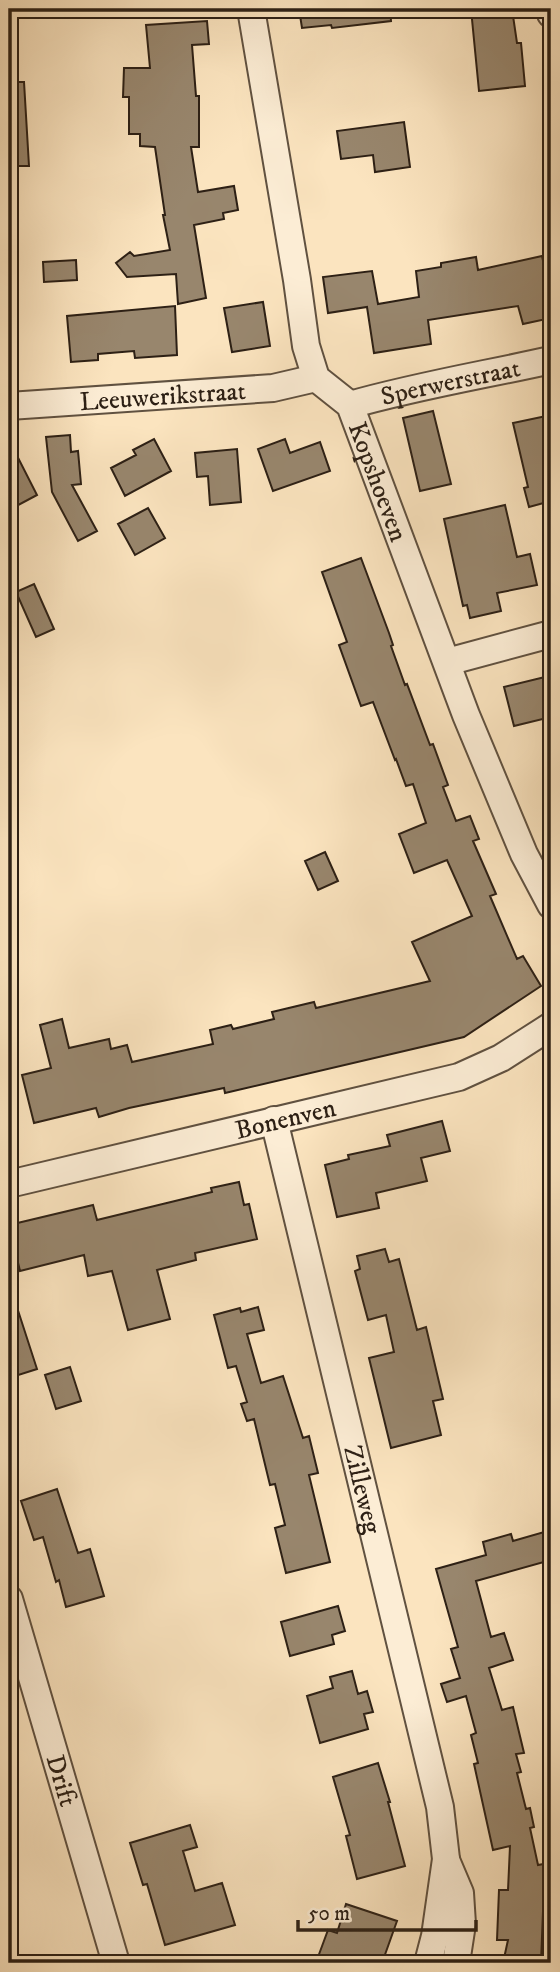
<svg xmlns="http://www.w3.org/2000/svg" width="560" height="1972" viewBox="0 0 560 1972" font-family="'IM FELL DW Pica',serif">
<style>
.building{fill:#98866d;stroke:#2d2015;stroke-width:2}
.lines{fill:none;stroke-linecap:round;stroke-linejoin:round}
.minor-casing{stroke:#605140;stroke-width:30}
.minor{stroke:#fcedd5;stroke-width:26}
.labels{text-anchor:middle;stroke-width:5;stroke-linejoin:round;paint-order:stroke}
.street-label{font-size:26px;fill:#2d2015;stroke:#fcedd5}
</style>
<rect width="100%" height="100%" fill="#fbe4bf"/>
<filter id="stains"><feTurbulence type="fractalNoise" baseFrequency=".00286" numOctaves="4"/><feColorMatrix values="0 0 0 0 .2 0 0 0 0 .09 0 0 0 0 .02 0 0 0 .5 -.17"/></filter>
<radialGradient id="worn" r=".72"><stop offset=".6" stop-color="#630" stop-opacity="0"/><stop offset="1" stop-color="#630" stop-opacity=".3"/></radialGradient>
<path class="building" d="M299 9H390L391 21 332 28 331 25 302 28Z
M471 9H512L517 43H521L525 86 479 91Z
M207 21 209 44 192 45 196 96H199V147H191L198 192 234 186 238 210 223 213 224 219 194 225 206 298 178 304 176 274 127 277 116 263 130 252 134 256 170 250 163 215H165L155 147 140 146V134H129V97H123L124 68H150L146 25Z
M9 82H24L29 166H9Z
M404 122 410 167 375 172 373 155 341 159 337 131Z
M542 256 547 279 551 278V318L523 324 518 306 428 320 431 344 374 353 367 307 328 313 323 277 372 271 378 304 419 297 416 271 441 267V263L476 257 478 270Z
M76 260 77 280 44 282 43 262Z
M263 302 270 346 232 352 224 308Z
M175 306 177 355 135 358 134 351 98 354V360L71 362 67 316Z
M433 411 451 484 420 491 403 418Z
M551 415V501L529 507 524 488 528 487 513 423Z
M70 435 71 452 78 451 81 484 72 485 97 531 78 541 52 492 46 437Z
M154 439 171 471 125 496 111 468 136 455 133 450Z
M285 439 290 453 320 442 330 471 273 491 258 449Z
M9 440 37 495 9 510Z
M237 449 241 502 210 505 208 476 197 477 195 453Z
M505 505 517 557 530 554 537 585 497 593 501 611 470 618 467 605 463 606 444 519Z
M148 508 165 538 135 555 118 524Z
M361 558 389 633 393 645 391 646 405 685 407 684 430 745 433 744 448 785 443 787 456 821 470 816 479 839 473 841 496 894 490 896 517 959 523 956 541 986 464 1037 225 1093 224 1088 129 1108 99 1117 96 1108 34 1123 22 1075 51 1068 40 1025 62 1019 69 1048 109 1039 111 1049 127 1045 132 1062 213 1044 210 1030 231 1025 233 1029 274 1019 272 1012 314 1002 316 1008 430 981 412 942 472 916 447 860 414 873 399 834 426 823 413 784 406 786 396 759 395 760 373 702 361 706 339 645 347 642 322 572Z
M34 584 54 629 36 637 16 592Z
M545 677 551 705V717L514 726 504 687Z
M325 852 338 881 318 890 305 861Z
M442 1121 450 1151 421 1158 427 1181 376 1193 379 1208 337 1217 325 1165 349 1159 348 1155 390 1146 387 1135Z
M239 1182 244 1205 249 1204 257 1239 195 1253 196 1260 157 1270 170 1319 128 1330 112 1271 88 1276 84 1255 20 1271 9 1225 93 1205 97 1220 212 1192 211 1188Z
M385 1249 389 1262 399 1259 417 1330 426 1327 443 1399 433 1401 441 1435 391 1448 369 1358 394 1352 386 1315 368 1320 355 1271 360 1269 357 1256Z
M13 1295 37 1369 9 1378V1296Z
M258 1307 264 1330 247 1334 261 1383 283 1376 303 1438 309 1436 318 1473 309 1475 330 1562 286 1573 275 1528 285 1525 275 1484 270 1485 254 1419 247 1421 241 1404 247 1402 236 1366 228 1368 214 1315 240 1308 241 1312Z
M70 1367 81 1401 56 1409 45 1375Z
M57 1489 78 1553 90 1549 104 1596 66 1607 59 1580 56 1582 43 1537 34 1540 21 1501Z
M551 1530V1560L476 1581 491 1637 504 1633 513 1660 489 1668 502 1710 513 1707 524 1753 516 1754 521 1772 517 1773 526 1809 530 1808 534 1827 530 1828 538 1865 549 1863 550 1886H544L541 1963H503L508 1940H497L499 1890H508L510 1846 493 1850 474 1764 478 1763 471 1735 476 1733 466 1696 447 1702 441 1684 460 1678 451 1649 458 1647 436 1569 486 1555 483 1542 511 1534 513 1541Z
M338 1606 345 1631 332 1635 334 1644 290 1656 281 1622Z
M352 1671 358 1694 367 1691 373 1712 364 1714 368 1729 320 1743 307 1696 333 1688 330 1677Z
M378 1763 390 1802H388L405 1866 357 1879 346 1836 350 1835 333 1777Z
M190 1825 197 1847 183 1851 195 1891 222 1883 235 1925 165 1945 147 1884 143 1885 130 1843Z
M346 1904 397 1921 382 1963H337L318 1957 328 1930 337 1933Z"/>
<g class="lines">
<g class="minor-casing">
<g id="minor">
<path id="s1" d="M251 9 297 280 306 346 316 378 350 405 466 715 524 854 551 905"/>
<path d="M550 9 551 14"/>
<path id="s2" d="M350 405C416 386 484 375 551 360"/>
<path id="s3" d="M9 406 273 388 316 378"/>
<path d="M447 662 551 634"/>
<path id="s4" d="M274 1120 440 1807 446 1859 435 1936 428 1963"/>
<path id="s5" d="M9 1184 459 1077 501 1058 551 1026"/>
<path id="s6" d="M9 1599 116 1963"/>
<path d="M446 1860 460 1893 462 1924 456 1963"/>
</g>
</g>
<use href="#minor" class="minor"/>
</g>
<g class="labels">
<g class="street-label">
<text dy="9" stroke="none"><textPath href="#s2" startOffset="103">Sperwerstraat</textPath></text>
<text dy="9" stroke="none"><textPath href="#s3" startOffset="154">Leeuwerikstraat</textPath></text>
<text dy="9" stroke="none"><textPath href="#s1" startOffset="500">Kopshoeven</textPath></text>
<text dy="9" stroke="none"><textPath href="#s5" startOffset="284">Bonenven</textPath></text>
<text dy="9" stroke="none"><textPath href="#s4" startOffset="380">Zilleweg</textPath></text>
<text dy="9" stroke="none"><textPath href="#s6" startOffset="189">Drift</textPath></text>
</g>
</g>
<rect width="560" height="1972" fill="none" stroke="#fbe4bf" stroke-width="35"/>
<rect x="10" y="10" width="539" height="1951" fill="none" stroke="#2d2015" stroke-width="3.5"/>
<rect x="18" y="18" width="525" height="1937" fill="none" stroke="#2d2015" stroke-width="2"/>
<path d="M298 1920v10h178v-10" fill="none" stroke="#2d2015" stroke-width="3.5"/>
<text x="308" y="1920" font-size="21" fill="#2d2015" stroke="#fcedd5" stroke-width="5" paint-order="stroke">50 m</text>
<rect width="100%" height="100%" filter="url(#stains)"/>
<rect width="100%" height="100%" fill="url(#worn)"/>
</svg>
